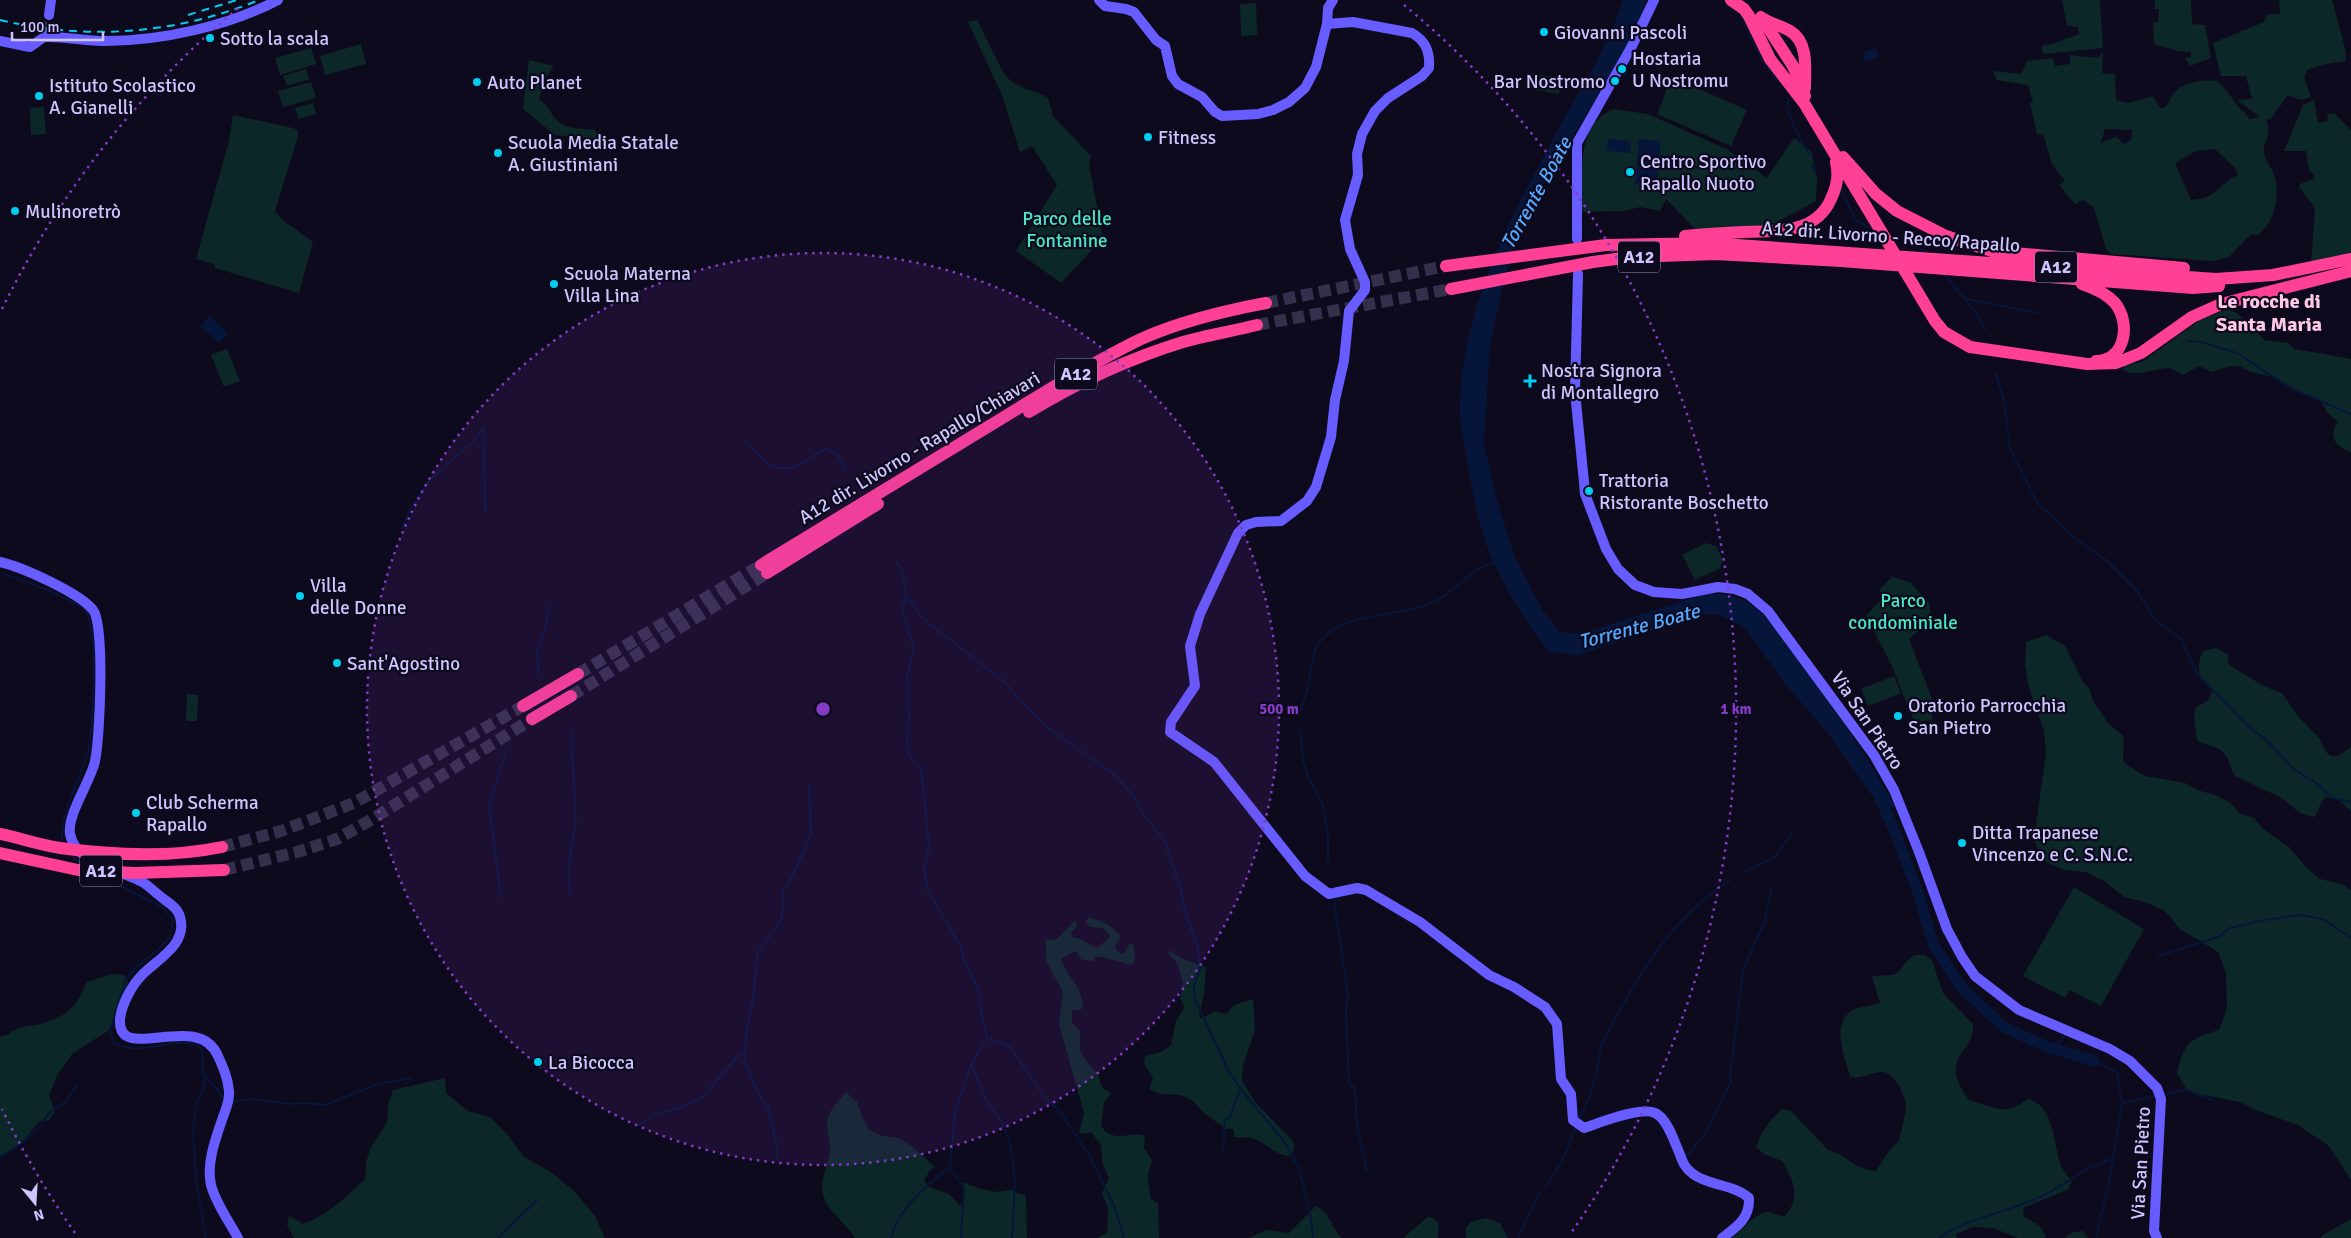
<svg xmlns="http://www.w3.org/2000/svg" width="2351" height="1238" viewBox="0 0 2351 1238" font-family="Signika,sans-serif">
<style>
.green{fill:#0c2727;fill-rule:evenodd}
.water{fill:#05163a}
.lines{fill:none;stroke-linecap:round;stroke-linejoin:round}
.stream{stroke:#05163a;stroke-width:2}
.river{stroke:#05163a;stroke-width:11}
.secondary-tunnel{stroke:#342f4a;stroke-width:10;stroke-dasharray:10 5;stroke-linecap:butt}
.highway-tunnel{stroke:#342f4a;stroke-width:12;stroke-dasharray:12 6;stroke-linecap:butt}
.secondary{stroke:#675cff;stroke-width:10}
.highway{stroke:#ff4094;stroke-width:12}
.rail{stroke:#00cef0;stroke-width:2;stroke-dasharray:8 6;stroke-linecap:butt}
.ring{fill:none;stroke:#833bc5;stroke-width:2.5;stroke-dasharray:2.5 5}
.poi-dot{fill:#00cef0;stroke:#0e0a1d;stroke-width:2}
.labels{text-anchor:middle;stroke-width:4.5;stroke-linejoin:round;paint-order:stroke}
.shield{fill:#0e0a1d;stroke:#948dbb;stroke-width:1}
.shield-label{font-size:18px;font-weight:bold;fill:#cec5ff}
.poi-label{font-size:19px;fill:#cec5ff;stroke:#0e0a1d;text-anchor:start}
.park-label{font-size:19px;fill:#49e7c6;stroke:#0e0a1d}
.street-label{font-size:19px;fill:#cec5ff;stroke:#0e0a1d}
.water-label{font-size:20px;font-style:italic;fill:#53a8ff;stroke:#0e0a1d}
.neighbourhood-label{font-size:20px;font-weight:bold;fill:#ffc7e8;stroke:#0e0a1d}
.centre{fill:#833bc5;stroke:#0e0a1d;stroke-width:2.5}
.ring-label{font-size:15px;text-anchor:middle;font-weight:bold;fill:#833bc5;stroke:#0e0a1d;stroke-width:4.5;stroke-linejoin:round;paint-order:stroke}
</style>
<rect width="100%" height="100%" fill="#0e0a1d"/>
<path class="green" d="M2062 0H2100L2103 48 2043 54 2042 46 2056 43 2079 34 2078 27 2067 26Z
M2155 0H2191L2192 24 2205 25 2211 58 2190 66 2185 58 2191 57V52L2178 51 2154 44 2153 23 2158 22 2159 9H2155Z
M2279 0H2332L2346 52V61L2326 64 2307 70 2304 77 2311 97 2301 100 2288 95 2270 120 2266 119C2273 138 2262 140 2264 153 2265 160 2271 167 2274 174 2281 194 2275 223 2258 235L2251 234 2229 257 2213 261 2111 254 2106 249 2094 208 2084 200 2075 204 2059 185 2065 181 2052 164 2043 134H2037L2030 103 2033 102 2028 85 1997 80 1993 71 2021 74 2027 61 2053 58 2055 66 2070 64V55L2098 58 2103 52 2102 73 2115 74 2116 100 2128 103 2153 96 2160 108H2164C2169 104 2170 99 2173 94 2182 82 2203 79 2218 81 2225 88 2230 95 2236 104 2240 110 2245 111 2249 119L2260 117 2237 100 2252 99 2246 76H2221L2213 43 2264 22 2268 14H2280ZM2105 129 2132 130 2131 140 2124 144 2116 137 2101 143ZM2215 149 2236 169 2238 175C2217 184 2219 198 2191 200L2175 163 2196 151Z
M1256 3 1257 35 1241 36 1240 4Z
M977 20C984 32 1001 73 1010 80 1022 90 1036 90 1048 98L1053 116 1091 156 1089 165 1103 238 1061 283 1016 251 1057 185 1032 146 1020 152 1002 95 968 22Z
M361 44 366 64 325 75 320 56Z
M311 48 316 64 280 75 275 58Z
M529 60 554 66 547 76 539 99C547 105 549 110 554 117 564 130 581 128 595 130L599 139 555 135 523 109Z
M306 69 309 79 287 86 283 76Z
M1532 74 1561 78 1559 94 1530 89Z
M1672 77 1747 110 1731 146 1657 114Z
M311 82 316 98 283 107 278 91Z
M2314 100 2318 123 2328 121 2327 114 2334 113 2351 130V254L2311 263 2315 211 2313 205 2299 187 2300 184 2314 179V175L2309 170 2306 151H2284L2303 105Z
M313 103 316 114 299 119 295 108Z
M44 107 46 134 31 135 30 108Z
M1613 109 1648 114 1728 150 1746 165 1750 163 1766 179 1794 138 1811 151 1817 178 1816 201 1775 223 1741 228 1696 230 1666 199 1660 211 1640 207 1624 211 1582 212C1583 177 1574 126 1613 109Z
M233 115 293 128 298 131V136L275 211 284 221 313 242 299 293 215 268 214 264 196 259 229 141Z
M2227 309 2235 312 2250 324 2264 340 2288 343 2295 349 2351 359V452C2336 447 2327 436 2338 422L2327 412 2320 400 2302 393 2276 378 2249 371 2240 366H2230L2212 372 2199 366 2183 375 2170 368C2154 368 2138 378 2123 370L2124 365 2142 362 2199 321Z
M227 349 240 381 224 387 211 355Z
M1706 543 1716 546 1723 560 1720 568 1695 580 1682 555Z
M1892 577 1910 582 1930 604V627L1915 633 1909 639 1931 696 1932 720 1914 722 1892 666 1866 616 1884 596 1879 590Z
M2046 635 2065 646 2083 682 2089 688 2093 701 2108 723 2122 735 2124 739 2123 755 2124 763 2145 776 2185 783 2197 790 2215 795 2231 803 2239 813 2254 818 2263 829 2289 847 2307 868 2320 879 2342 884 2351 890V1180L2329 1146 2298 1125 2258 1111 2240 1102 2188 1092 2177 1073C2184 1043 2190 1038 2219 1030L2227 1009 2226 973 2218 952 2180 929 2165 911 2145 902 2124 897 2106 882 2086 872 2064 870 2044 861 2034 840 2046 753 2044 730 2029 688 2025 666 2026 642Z
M2216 648 2228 654V663C2233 669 2273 692 2282 693L2298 716 2319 738 2327 753 2331 756H2338L2351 747V811L2340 801 2326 797C2318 803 2320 811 2314 817L2300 813 2282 798 2237 777C2229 770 2231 759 2223 752 2216 745 2205 746 2197 740L2194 717 2196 708C2200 704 2206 703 2209 699 2215 690 2209 687 2204 682 2197 675 2198 658 2203 651Z
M1894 676 1901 693 1868 706 1861 689Z
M187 694 198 695 197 721H186Z
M2074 887 2144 929 2101 1006 2069 990 2065 998 2023 976Z
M1090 917 1109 925 1121 936 1115 946 1116 950 1123 954 1129 945 1133 943 1135 959 1131 965 1103 957H1095L1094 961 1082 960 1075 951 1061 959C1068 979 1081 983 1083 1007L1080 1010H1072V1022L1080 1031V1049L1083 1056 1098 1075 1102 1087 1111 1094 1104 1103 1101 1126C1114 1145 1132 1130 1145 1136L1144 1148 1152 1160C1151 1166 1148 1171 1148 1177 1148 1184 1150 1191 1151 1199L1158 1203 1159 1238H1097L1107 1233 1108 1208 1102 1193 1109 1178 1103 1165 1101 1145 1091 1132 1083 1134 1079 1133 1084 1113 1059 1024 1063 992 1047 963 1045 939 1056 940 1075 920 1077 927 1071 933 1072 937 1080 939 1097 948 1109 938V934L1103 928 1090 927 1085 922Z
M1171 951 1183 959 1206 967 1204 995 1199 1015 1201 1019 1215 1011 1226 1014 1234 1005 1253 999 1255 1030 1243 1065 1242 1081 1255 1102 1291 1139 1295 1146 1292 1154 1288 1156C1274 1155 1265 1141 1251 1138 1246 1137 1240 1138 1234 1137V1129H1226L1204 1113 1192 1100 1181 1095 1160 1094 1149 1089 1153 1078 1144 1064 1145 1056 1161 1052 1171 1045 1176 1021 1183 1010 1184 1006 1180 999 1183 983 1178 964 1167 952Z
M1915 955H1924L1932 960 1943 993 1973 1024C1975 1056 1936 1054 1969 1100 1994 1107 2004 1117 2028 1099 2055 1106 2053 1144 2061 1166 2064 1172 2069 1177 2072 1182L2067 1190 2023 1208 2024 1217 2040 1226 2046 1236 2043 1238H2018L1993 1228 1973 1227 1956 1234 1957 1238H1732C1739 1232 1758 1212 1766 1212 1772 1212 1778 1216 1785 1216 1801 1198 1794 1180 1782 1161L1764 1154 1756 1147C1761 1132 1770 1120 1782 1109L1791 1111 1828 1150C1848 1155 1852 1169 1876 1171 1880 1165 1883 1159 1887 1154 1890 1149 1896 1145 1899 1140 1901 1135 1906 1111 1906 1106 1906 1097 1896 1077 1887 1073 1876 1069 1863 1080 1850 1077 1845 1057 1830 1023 1853 1010 1860 1006 1872 1006 1880 1003L1872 977C1880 974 1888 977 1895 974 1904 969 1904 960 1915 955Z
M112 974 124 975 128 982 109 1030 72 1054 58 1074 49 1095 55 1112 49 1120 38 1122 22 1143 0 1156V1036C8 1037 10 1031 17 1029 26 1025 36 1026 44 1023 70 1015 77 1005 87 982Z
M445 1078 446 1093 468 1111 490 1117 507 1134 524 1157 551 1172 575 1192 595 1216 605 1238H294L287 1225 289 1216 303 1224C328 1215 346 1197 365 1179L366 1163 370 1149 387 1122 388 1105 393 1090Z
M846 1092 857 1102 862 1117 869 1130 883 1136 898 1138 912 1146 935 1167 930 1170 924 1181 929 1187 949 1194 960 1206 963 1202V1182L981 1189 996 1192 1011 1190 1026 1196 1027 1238H855C846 1223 827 1211 823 1194 819 1179 830 1164 830 1148 830 1137 825 1130 828 1118 831 1108 839 1100 846 1092Z
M1316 1206C1331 1213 1331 1228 1342 1238H1249L1266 1230 1289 1233Z
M1428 1217 1435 1219 1439 1226 1438 1238H1403Z
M1486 1218 1500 1223 1508 1238H1466V1228L1471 1222Z
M2351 1219V1238H2320L2323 1235Z
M2083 1231 2088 1238H2064L2074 1232Z"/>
<path class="water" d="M1623 0H1647L1640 22 1622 56 1551 172 1519 231 1502 289 1490 345 1484 444 1497 500 1515 557 1543 611 1560 632 1580 634 1708 593C1722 594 1736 595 1749 603 1765 612 1776 630 1787 645 1828 697 1864 751 1896 808L1878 804 1827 732 1786 685 1744 627 1719 615 1701 614 1579 655 1549 652C1525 622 1500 580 1486 544 1478 521 1473 494 1469 471 1466 451 1460 430 1460 411 1460 301 1519 202 1570 108 1591 71 1609 42 1623 0Z
M1876 48 1878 57 1865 62 1863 56 1866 51Z
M1608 139 1631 141 1630 153 1607 151Z
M1639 139 1661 141 1657 186 1635 184Z
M209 316 228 333 219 343 200 326Z"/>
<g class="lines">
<path class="stream" d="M1742 17C1753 41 1760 63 1779 81
M1788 99C1787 120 1800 137 1809 154
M1811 164 1816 172
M1841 188 1855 220 1870 228
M1902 240 1916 245 1926 253
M1944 274 1976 312 1985 330
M1963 298 2038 313
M2188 341 2201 342 2237 353 2288 387 2351 414
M1995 372 2004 400 2010 449 2037 503 2077 540 2106 560 2137 591 2156 621 2181 639 2198 675 2251 729 2264 738 2294 769 2319 785 2332 798 2351 802
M484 426 485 512
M746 441C765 462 777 479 806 461 813 457 818 452 826 449L837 454 846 470
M402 528 410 509 429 480 473 442 484 426
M0 573C23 579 43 588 64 598 70 601 79 604 84 609 99 623 94 734 87 755 78 782 60 816 62 842
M906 594 920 615 932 626 1006 683 1020 701 1047 727 1116 776 1135 798 1139 808 1165 842 1180 887 1185 911 1198 949 1200 968 1194 986 1195 999 1229 1072 1244 1093 1283 1140 1299 1168 1311 1219 1313 1238
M539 675 537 651 545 631 549 605
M1299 715C1302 706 1306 696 1308 686 1311 673 1311 661 1316 649 1332 611 1399 618 1432 603 1457 592 1469 568 1496 562
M1300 730 1303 760 1308 777 1322 802 1328 836V860
M70 854 82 865
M1744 872 1775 857 1791 834
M103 877 164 908 173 921 169 938 159 949 136 967 126 979 110 1031 114 1043C144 1057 166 1038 194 1044
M570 895 568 870 576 819 571 731
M501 898 489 805 507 748
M1334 900 1348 995 1346 1011 1349 1083 1355 1088 1357 1126 1367 1172
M2158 956 2218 937 2230 928 2264 920 2301 915 2326 920 2337 929 2351 937
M987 1037 1011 1048 1043 1095 1061 1113 1089 1155 1115 1208 1124 1238
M196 1044 202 1049 204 1087 196 1106 193 1131 196 1179 206 1238
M2053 1049 2067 1033
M1600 1053 1601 1046C1634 982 1669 918 1732 879
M2094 1061 2117 1072 2122 1103 2110 1178 2096 1238
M972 1066 985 1098 1002 1123 1011 1146 1015 1183 1012 1238
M205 1075 224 1098
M2163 1094 2187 1090 2213 1100
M231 1102 255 1099 288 1104 307 1103 325 1105 378 1084 411 1078
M2122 1103 2156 1096
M1578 1119C1589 1106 1598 1071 1599 1055
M638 1125 655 1115 679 1108 702 1098 737 1057 744 1052
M1223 1150 1225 1120 1230 1116 1240 1090
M0 1158 18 1146 42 1125 48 1114 66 1101 77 1085
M1685 1158 1705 1134 1731 1081 1730 1077 1743 969 1764 923 1772 888
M777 1159 776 1141 768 1108 759 1095 745 1062 746 1034 754 993 757 954 780 922 784 906 783 891 794 873 811 834 809 785
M950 1168 964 1187 961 1238
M1545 1188 1563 1160 1576 1126
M498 1238 537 1200
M891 1238C897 1210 927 1185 950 1167L955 1112 971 1065 987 1037 981 1012 979 992 964 960 961 947 928 891 924 868 929 847 922 777 920 768 908 753 907 745 909 716 907 676 914 650 903 611 906 594 902 569 895 561
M1518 1238 1539 1194
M1939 1238C1968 1218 2006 1212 2038 1198 2064 1187 2086 1165 2113 1159"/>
<path class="river" d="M1877 793 1893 827 1917 890 1934 946 1962 988 2004 1027 2045 1046 2094 1061"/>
<path class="secondary-tunnel" d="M45 32 49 15"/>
<path class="highway-tunnel" d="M1266 303 1446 266
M1257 325 1451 289
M578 674 761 565
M571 696 767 573
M222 847 281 831 354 803 523 706
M224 870 297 852 337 839 369 821 532 719"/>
<path class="secondary" d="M1099 0 1105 6 1126 9 1134 12 1156 40 1165 46 1172 76 1178 84 1202 97 1215 112 1222 116 1258 114 1273 110 1289 102 1305 88 1316 67 1327 24 1328 8 1333 0
M49 15 51 0
M1327 24 1353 22 1412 33C1426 41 1430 52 1429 68L1422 76 1388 98 1375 111 1362 134 1357 154 1358 175 1345 220 1350 249 1365 282V290L1349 311 1344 361 1335 400 1331 437 1316 487 1307 501 1281 521 1256 522 1246 525 1238 533 1200 614 1190 646 1195 686 1171 722 1170 732 1214 762 1305 876 1329 894 1357 888 1366 890 1420 922 1489 975 1514 987 1545 1007 1557 1024 1561 1079 1571 1094 1573 1120 1584 1128C1599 1123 1641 1106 1655 1113 1665 1117 1672 1135 1676 1145 1682 1157 1681 1165 1693 1174 1709 1186 1733 1184 1749 1198 1750 1218 1737 1227 1722 1238
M44 37C64 36 85 41 105 41 162 41 228 26 278 0
M0 41 30 47 44 37 45 32
M1577 239V143L1632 46 1654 0
M1578 274 1575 392 1584 482 1585 494 1606 549 1618 569 1635 585 1654 592 1682 594 1718 587 1735 589 1748 594 1768 611 1874 755 1894 790 1919 852 1947 929 1962 957 1975 976 2019 1010 2110 1049 2130 1061 2157 1088 2161 1099 2154 1231 2157 1238
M0 562C22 567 80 593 93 610 105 624 100 739 95 761 91 781 67 814 70 834 76 865 121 869 144 883 151 888 158 895 165 900 172 905 178 909 180 917 188 944 158 959 142 975 132 985 121 1005 120 1020 118 1065 198 1009 218 1056 223 1067 228 1078 229 1091 230 1100 226 1109 223 1117 216 1138 206 1163 211 1185 216 1204 229 1221 238 1238"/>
<path class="highway" d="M1731 0 1744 9 1749 16 1770 59 1804 103 1935 321 1944 332 1970 347 2087 364 2116 363 2141 353 2192 317 2221 304 2351 271
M1761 17 1793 66 1805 96
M1764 19C1772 24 1782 26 1790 31 1809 42 1805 70 1805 88
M1843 157 1876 194 1897 211 1946 236 1992 251 2184 268
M1685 236C1705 234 1724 233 1743 232 1776 231 1816 234 1831 199 1837 186 1839 176 1836 162
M1446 266 1606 245 1709 243 2216 279 2273 275 2351 259
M2082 284C2094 288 2106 293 2115 303 2131 323 2126 360 2096 361
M1451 289 1593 262 1631 257 1716 254 1841 261 2193 288 2219 286
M1029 412C1078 382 1128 359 1183 342 1207 335 1233 331 1257 325
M761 565 1063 381C1088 367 1114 352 1141 339 1181 321 1223 311 1266 303
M767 573 878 504
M523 706 578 674
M532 719 571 696
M0 834C20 838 40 845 60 848 112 855 170 858 222 847
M0 853 78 870 135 873 224 870"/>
<path class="rail" d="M188 15 237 0
M0 20C86 41 177 34 259 0"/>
</g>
<circle cx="823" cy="709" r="456" fill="#833bc5" fill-opacity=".12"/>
<g class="ring">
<circle cx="823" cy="709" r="456"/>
<path d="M75 1233A913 913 0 0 1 2 1109M2 309A913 913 0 0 1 242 5M1404 5A913 913 0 0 1 1571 1233"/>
</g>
<g class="poi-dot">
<circle cx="1544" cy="32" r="5"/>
<circle cx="210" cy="38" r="5"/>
<circle cx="1622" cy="69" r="5"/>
<circle cx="1615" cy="81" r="5"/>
<circle cx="477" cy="82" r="5"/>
<circle cx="39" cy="96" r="5"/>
<circle cx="1148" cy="137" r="5"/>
<circle cx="498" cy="153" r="5"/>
<circle cx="1630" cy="172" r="5"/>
<circle cx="15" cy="211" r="5"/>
<circle cx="554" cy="284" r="5"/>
<path d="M1527.5 373.5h5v5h5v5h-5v5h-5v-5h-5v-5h5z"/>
<circle cx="1589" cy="491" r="5"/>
<circle cx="300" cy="596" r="5"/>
<circle cx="337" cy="663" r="5"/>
<circle cx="1898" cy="716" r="5"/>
<circle cx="136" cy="813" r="5"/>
<circle cx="1962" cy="843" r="5"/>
<circle cx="538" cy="1062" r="5"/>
</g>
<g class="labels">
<g class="shield">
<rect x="1618" y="241.5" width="42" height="31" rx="4"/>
<rect x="2035" y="251.5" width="42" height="31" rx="4"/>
<rect x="1055" y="358.5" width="42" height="31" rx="4"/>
<rect x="80" y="855.5" width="42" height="31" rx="4"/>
</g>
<g class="shield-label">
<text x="1639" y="263">A12</text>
<text x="2056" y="273">A12</text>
<text x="1076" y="380">A12</text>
<text x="101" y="877">A12</text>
</g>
<g class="poi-label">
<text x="1554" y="39">Giovanni Pascoli</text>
<text x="220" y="45">Sotto la scala</text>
<text x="1632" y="65">Hostaria<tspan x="1632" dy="22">U Nostromu</tspan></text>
<text x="1605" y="88" text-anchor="end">Bar Nostromo</text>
<text x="487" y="89">Auto Planet</text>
<text x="49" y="92">Istituto Scolastico<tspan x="49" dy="22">A. Gianelli</tspan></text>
<text x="1158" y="144">Fitness</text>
<text x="508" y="149">Scuola Media Statale<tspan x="508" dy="22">A. Giustiniani</tspan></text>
<text x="1640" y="168">Centro Sportivo<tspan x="1640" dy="22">Rapallo Nuoto</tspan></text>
<text x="25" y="218">Mulinoretrò</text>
<text x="564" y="280">Scuola Materna<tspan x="564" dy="22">Villa Lina</tspan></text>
<text x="1541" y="377">Nostra Signora<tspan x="1541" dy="22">di Montallegro</tspan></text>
<text x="1599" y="487">Trattoria<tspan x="1599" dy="22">Ristorante Boschetto</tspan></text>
<text x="310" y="592">Villa<tspan x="310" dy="22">delle Donne</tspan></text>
<text x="347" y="670">Sant'Agostino</text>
<text x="1908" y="712">Oratorio Parrocchia<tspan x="1908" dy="22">San Pietro</tspan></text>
<text x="146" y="809">Club Scherma<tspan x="146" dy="22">Rapallo</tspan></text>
<text x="1972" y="839">Ditta Trapanese<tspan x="1972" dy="22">Vincenzo e C. S.N.C.</tspan></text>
<text x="548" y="1069">La Bicocca</text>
</g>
<g class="park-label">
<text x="1067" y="225">Parco delle<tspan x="1067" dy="22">Fontanine</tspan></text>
<text x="1903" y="607">Parco<tspan x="1903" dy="22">condominiale</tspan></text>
</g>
<g class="street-label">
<text transform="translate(1891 236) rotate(4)" y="7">A12 dir. Livorno - Recco/Rapallo</text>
<text transform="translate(919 447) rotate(-31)" y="7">A12 dir. Livorno - Rapallo/Chiavari</text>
<text transform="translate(1868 720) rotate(56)" y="7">Via San Pietro</text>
<text transform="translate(2140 1163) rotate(-87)" y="7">Via San Pietro</text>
</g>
<g class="water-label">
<text transform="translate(1536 193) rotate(-61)" y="7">Torrente Boate</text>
<text transform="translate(1639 626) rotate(-15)" y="7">Torrente Boate</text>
</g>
<g class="neighbourhood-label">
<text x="2269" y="308">Le rocche di<tspan x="2269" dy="23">Santa Maria</tspan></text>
</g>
</g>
<circle cx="823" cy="709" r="8" class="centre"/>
<g class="ring-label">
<text x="1279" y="714">500 m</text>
<text x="1736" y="714">1 km</text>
</g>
<g transform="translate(35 1203) rotate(162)" stroke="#0e0a1d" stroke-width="4" paint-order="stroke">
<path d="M0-4L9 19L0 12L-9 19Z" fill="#cec5ff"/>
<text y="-8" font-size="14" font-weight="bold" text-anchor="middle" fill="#cec5ff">N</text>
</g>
<path d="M12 32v8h91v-8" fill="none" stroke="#cec5ff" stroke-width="2.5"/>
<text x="20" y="32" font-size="15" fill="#cec5ff" stroke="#0e0a1d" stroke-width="4" paint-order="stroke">100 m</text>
</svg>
